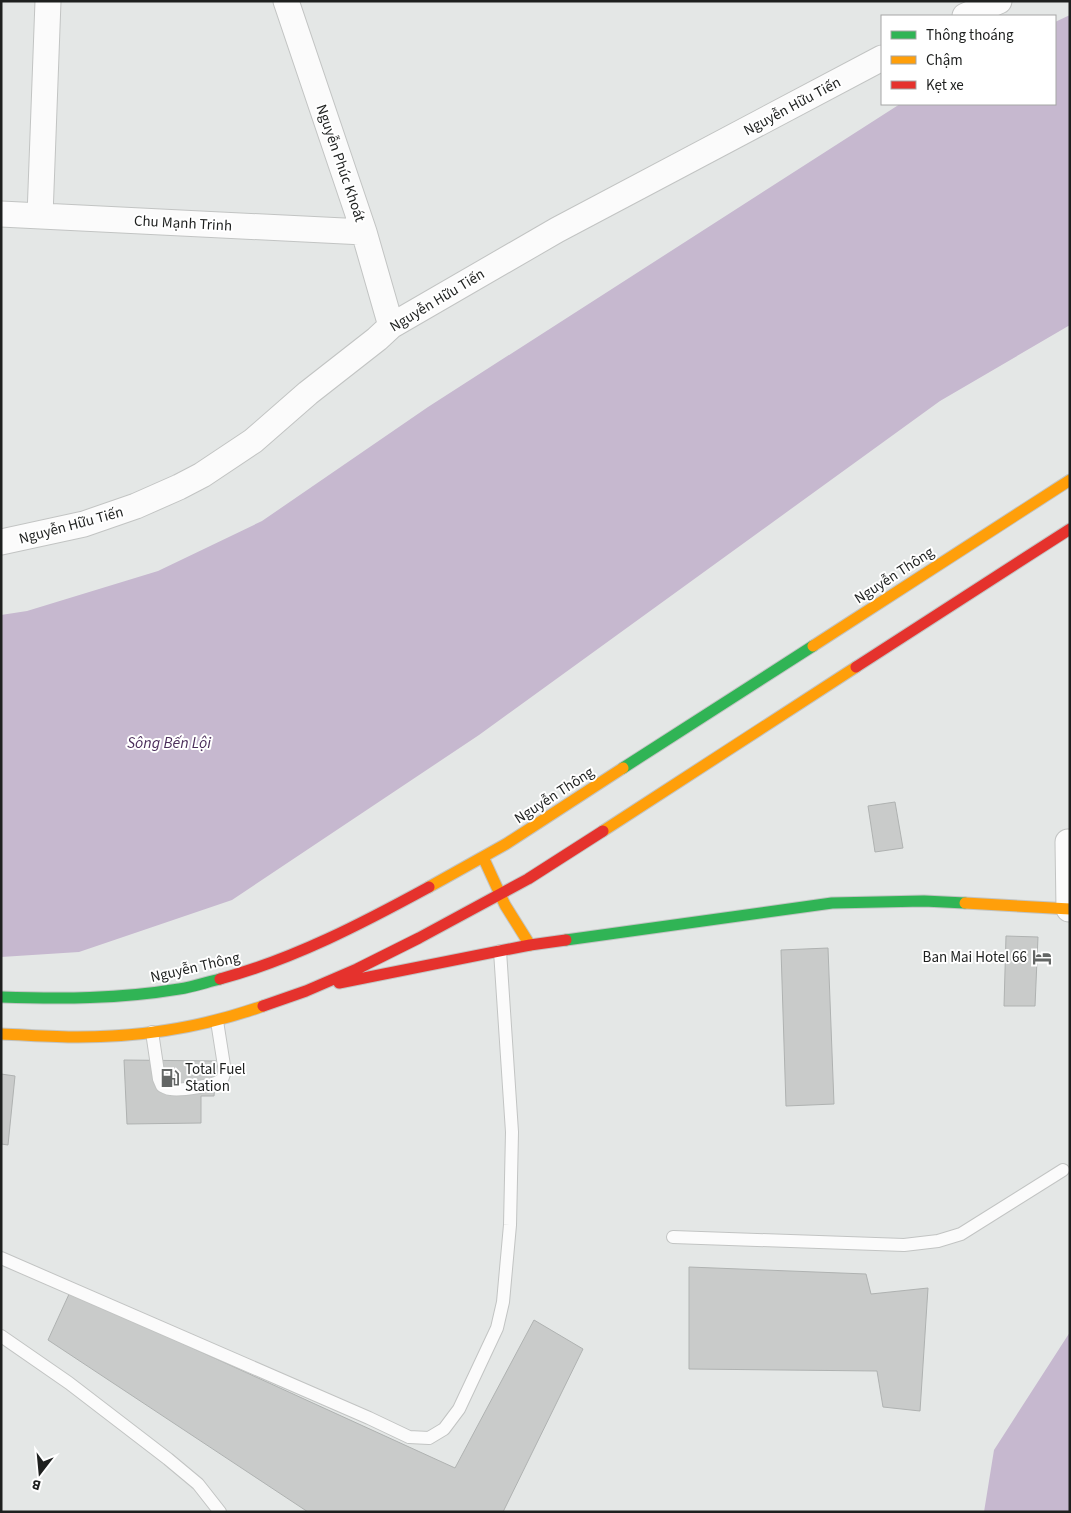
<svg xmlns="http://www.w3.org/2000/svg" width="1071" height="1513" viewBox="0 0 1071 1513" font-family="'Source Sans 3',sans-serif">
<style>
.water{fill:#c6b8cf}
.building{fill:#c9cbca;stroke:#afb2b1}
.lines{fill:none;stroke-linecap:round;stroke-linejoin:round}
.lane-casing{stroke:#c2c4c3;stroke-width:14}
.street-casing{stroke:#c2c4c3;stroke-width:27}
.fast-casing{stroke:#c2c4c3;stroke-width:13}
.slow-casing{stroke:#c2c4c3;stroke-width:13}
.jam-casing{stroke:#c2c4c3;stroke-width:13}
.lane{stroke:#fbfbfb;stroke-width:12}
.street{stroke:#fbfbfb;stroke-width:25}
.fast{stroke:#30b455;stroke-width:11}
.slow{stroke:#ff9f0a;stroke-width:11}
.jam{stroke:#e5322d;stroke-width:11}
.labels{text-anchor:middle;stroke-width:4;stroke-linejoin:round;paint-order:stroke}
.street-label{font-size:15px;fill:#1e201f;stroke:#fff}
.poi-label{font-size:15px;fill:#1e201f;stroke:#fff;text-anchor:end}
.water-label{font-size:16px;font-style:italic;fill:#4c2f5b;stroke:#fff}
</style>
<rect width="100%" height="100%" fill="#e4e7e6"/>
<path class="water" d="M1070 15V325L940 401 479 735 232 900 79 952 1 957V615L27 611 158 571 262 521 428 407 900 104H1055V22Z
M1070 1332V1512H984L994 1450Z"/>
<path class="building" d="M895 802 903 848 875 852 868 806Z
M1006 936 1038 937 1035 1006H1004Z
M828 948 834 1104 786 1106 781 950Z
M124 1060 217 1061 214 1096H201V1123L127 1124Z
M1 1074 15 1076 8 1145 1 1144Z
M689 1267 866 1274 871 1294 928 1288 920 1411 883 1407 877 1371 689 1369Z
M70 1292 455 1468 534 1320 583 1349 503 1512H308L48 1340Z"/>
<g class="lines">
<g class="lane-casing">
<path id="lane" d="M152 1032 159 1079 162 1086C165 1087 167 1089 170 1089 179 1091 216 1086 222 1079 223 1078 224 1073 225 1072L217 1021
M673 1237 904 1245 938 1241 961 1234 1063 1170
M1 1258 369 1418 409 1437 429 1438 444 1429 459 1409 497 1328 503 1302 510 1225 512 1132 500 951
M1 1336 69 1383 168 1459 198 1484 220 1512"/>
</g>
<g class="street-casing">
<path id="street" d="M286 1 364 232 391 326
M965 16 999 1
M1 214 364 232
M40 216 48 1
M1 542 84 524 136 506 179 487 202 475 253 441 308 393 377 339 391 326 557 230 882 58
M1068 842 1069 909"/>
</g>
<g class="fast-casing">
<path id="fast" d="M623 768 813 646
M566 940 832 903 924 901 965 903
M1 997C61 999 119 999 179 989 193 987 207 982 220 979"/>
</g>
<g class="slow-casing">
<path id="slow" d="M813 646 1070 480
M603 831 856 667
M483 857 505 905 530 945
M429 887 506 844 623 768
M965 903 1070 909
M1 1034C27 1035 52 1037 78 1037 140 1037 204 1027 263 1006"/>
</g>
<g class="jam-casing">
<path id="jam" d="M856 667 1070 529
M220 979C294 959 363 923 429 887
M339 983 530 945 566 940
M263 1006 306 991 357 969 419 938 528 879 603 831"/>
</g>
<use href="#lane" class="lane"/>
<use href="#street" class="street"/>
<use href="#fast" class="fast"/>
<use href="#slow" class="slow"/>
<use href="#jam" class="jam"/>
</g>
<defs>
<g id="hotel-bare" transform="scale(1.5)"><path d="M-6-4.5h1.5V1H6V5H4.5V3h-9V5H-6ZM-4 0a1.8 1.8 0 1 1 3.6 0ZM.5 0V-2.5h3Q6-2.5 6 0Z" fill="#636665" stroke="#fff" stroke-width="2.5" paint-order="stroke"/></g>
<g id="fuel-bare" transform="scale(1.5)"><path d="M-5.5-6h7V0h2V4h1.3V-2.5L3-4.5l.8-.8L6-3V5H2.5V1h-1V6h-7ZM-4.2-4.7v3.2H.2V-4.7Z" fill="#636665" stroke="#fff" stroke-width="2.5" paint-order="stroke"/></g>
</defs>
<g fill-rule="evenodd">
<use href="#hotel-bare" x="1042" y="957"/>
<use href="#fuel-bare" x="170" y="1078"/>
</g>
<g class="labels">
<g class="street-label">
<text transform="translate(792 106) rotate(-28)" y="5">Nguyễn Hữu Tiến</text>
<text transform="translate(341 163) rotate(71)" y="5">Nguyễn Phúc Khoát</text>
<text transform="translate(183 223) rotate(3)" y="5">Chu Mạnh Trinh</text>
<text transform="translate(437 300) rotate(-31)" y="5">Nguyễn Hữu Tiến</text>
<text transform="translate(71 525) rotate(-15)" y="5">Nguyễn Hữu Tiến</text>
<text transform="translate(894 575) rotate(-33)" y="5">Nguyễn Thông</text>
<text transform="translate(554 795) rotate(-33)" y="5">Nguyễn Thông</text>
<text transform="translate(195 967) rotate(-13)" y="5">Nguyễn Thông</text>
</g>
<g class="poi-label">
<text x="1027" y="962">Ban Mai Hotel 66</text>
<text x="185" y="1074" text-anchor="start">Total Fuel<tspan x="185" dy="17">Station</tspan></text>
</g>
<g class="water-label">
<text x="169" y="748">Sông Bến Lội</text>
</g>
</g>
<rect width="1071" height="1513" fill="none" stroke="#1e201f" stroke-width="5"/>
<rect x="881" y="15" width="175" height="90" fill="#ffffff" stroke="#a5a6a5"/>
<rect x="891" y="31" width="25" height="8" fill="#30b455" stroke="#a5a6a5"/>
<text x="926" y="40" font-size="15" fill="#1e201f">Thông thoáng</text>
<rect x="891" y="56" width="25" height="8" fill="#ff9f0a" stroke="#a5a6a5"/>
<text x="926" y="65" font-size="15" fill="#1e201f">Chậm</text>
<rect x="891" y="81" width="25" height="8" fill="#e5322d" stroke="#a5a6a5"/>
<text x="926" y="90" font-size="15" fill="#1e201f">Kẹt xe</text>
<g transform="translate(40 1473) rotate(196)" stroke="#ffffff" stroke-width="4" paint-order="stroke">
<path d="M0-4L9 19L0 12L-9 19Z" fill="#1e201f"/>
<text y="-8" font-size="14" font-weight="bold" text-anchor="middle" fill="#1e201f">B</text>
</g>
</svg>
